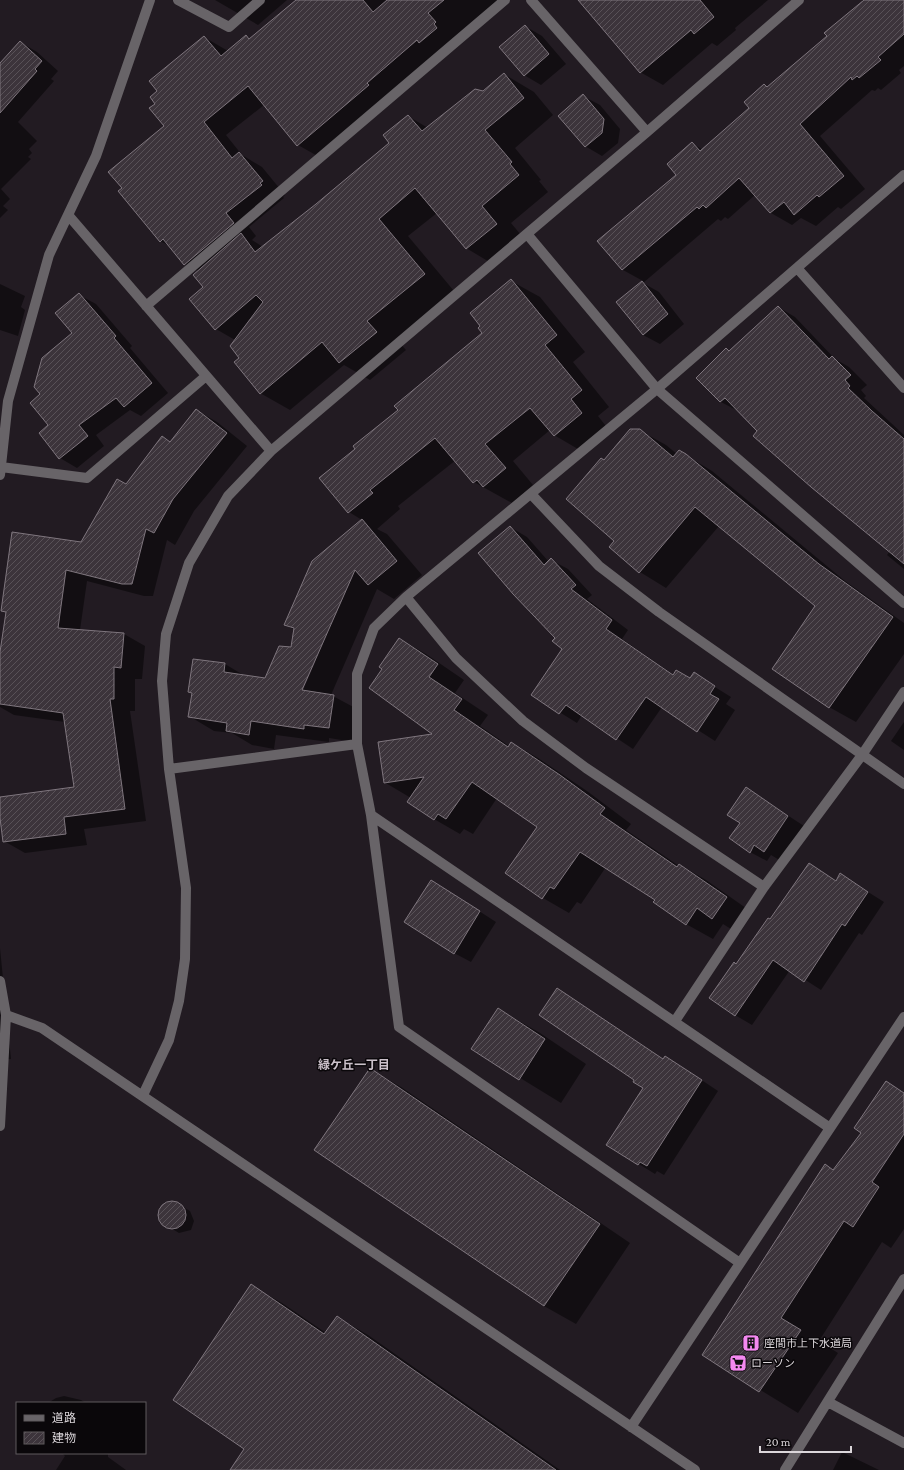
<svg xmlns="http://www.w3.org/2000/svg" width="904" height="1470" viewBox="0 0 904 1470" font-family="'Crimson Pro','Noto Sans JP',serif">
<style>
.shadow{fill:#0007;fill-rule:evenodd}
.building{fill:url(#building-hatch);stroke:#7f767e}
.lines{fill:none;stroke-linecap:round;stroke-linejoin:round}
.minor{stroke:#686468;stroke-width:10}
.labels{text-anchor:middle;stroke-width:3;stroke-linejoin:round;paint-order:stroke}
.poi-label{font-size:11px;fill:#dbd6da;stroke:#0a070a;text-anchor:start}
.neighbourhood-label{font-size:12px;font-weight:bold;fill:#cbc1ca;stroke:#0a070a}
</style>
<defs>
<pattern id="building-hatch" width="6" height="6" patternUnits="userSpaceOnUse"><rect width="6" height="6" fill="#3c343b"/><path d="M-1 1l2-2M0 6l6-6M5 7l2-2" fill="none" stroke="#585157"/></pattern>
</defs>
<rect width="100%" height="100%" fill="#221b22"/>
<path class="shadow" d="M215 0H287L258 25Z
M298 0H501L321 158 298 145 264 105 226 135 242 155 262 167 285 195 283 197 284 198 249 227 256 236 252 240 263 247 391 143 408 116 428 128 484 92 504 74 534 92 553 115 515 148 541 180 539 181 548 192 511 223 526 241 496 266 466 248 437 213 408 236 454 291 396 339 406 350 370 380 344 365 290 410 260 393 241 358 235 340 216 329 205 288 198 271 185 264 172 247 160 241 166 126 156 104 158 91 204 37 228 51 246 36 251 39Z
M579 0H768L735 28 736 30 717 46 712 43 663 85 640 72Z
M862 0H904V66L899 70 901 73 881 90 878 88 875 91 872 90 820 136 865 189 841 209 838 207 816 226 801 218 792 225 771 213 755 195 728 219 725 217 721 221 718 219 643 283 659 292 684 324 660 344 643 335 617 302 643 281 623 270 599 241 677 175 692 143 703 150 751 108 764 85 769 87 828 36 862 3Z
M525 26 542 36 566 64 541 85 524 75Z
M20 42 37 52 58 71 51 79 54 81 18 122 37 141 29 149 32 153 28 157 31 159 1 189 10 199 3 206 8 210 0 218V68Z
M583 96 600 105 620 129 618 143 602 156 585 146Z
M511 281 540 297 585 352 573 362 609 407 598 416 609 430 583 452 554 435 550 430 513 461 533 485 512 503 474 482 456 460 398 506 400 509 377 529 387 534 422 575 394 599 377 589 331 695 359 710 354 742 329 738V742L276 735 274 749 252 745 232 733 214 731 189 716 192 694 189 692 194 660 225 664 245 676 266 679 292 648 295 630 285 625 362 520 349 512 357 449 483 333ZM314 660H316L301 695 299 694Z
M0 284 25 296 21 307 25 310 18 336 0 330Z
M79 295 96 304 132 346 130 348 168 393 141 416 130 410 96 435 104 446 77 468 60 458 41 433 50 426 41 395 73 334Z
M778 307 795 317 835 359 849 367 867 385 861 390 866 396 864 398 904 435V569L887 555 890 551 759 431 738 411 721 402 697 378 726 349 731 352Z
M196 410 217 422 247 446 194 511 175 545 167 540 153 596H144L87 581 80 630 124 634 145 646 142 679H135V711H130L146 821 84 829 87 845 25 853 4 841 0 798 75 788 65 722 14 715 0 707V658L7 613 2 610 82 543 126 486 171 442Z
M639 430 666 445 677 454 679 451 712 471 845 581 904 623V654L856 722 829 707 816 606 719 526 666 588 640 572 610 547 616 541 604 461Z
M510 527 527 537 549 562 551 560 568 569 592 595 587 599 628 630 622 639 674 675 690 679 694 674 731 697 726 704 735 710 715 741 662 707 633 749 582 715 577 723 532 695 564 649 556 638Z
M400 639 426 654 464 680 455 693 488 715 480 726 509 746 512 743 538 758 587 791 631 824 626 830 679 866 680 865 706 880 753 913 739 934 723 924 713 939 686 924 656 900 606 867 581 904 577 902 569 913 543 898 538 827 497 798 473 834 464 829 460 834 434 819 411 798 384 782 435 735 383 669Z
M904 722V750L891 741Z
M746 788 804 826 781 861 771 855 767 861 750 852 741 823Z
M809 864 837 881 841 875 884 902 862 935 859 933 821 990 790 970 752 1025 735 1015 736 965Z
M448 891 496 922 471 962 454 953Z
M0 948 11 1059 0 1060Z
M557 989 664 1059 666 1057 682 1067 718 1091 664 1175 657 1171 655 1174 608 1145 644 1088Z
M498 1009 540 1033 586 1064 561 1103 473 1049Z
M370 1069 401 1087 630 1243 576 1324 544 1306 316 1150Z
M886 1082 904 1092V1229L891 1248 882 1242 819 1341 838 1353 798 1413 703 1355 833 1170 863 1133Z
M174 1202 190 1211 194 1221 191 1230 179 1233 161 1222V1207L167 1203Z
M252 1286 282 1303 326 1333 337 1317 368 1335 560 1470H238L246 1449Z
M64 1396 81 1400 86 1403H48L56 1398Z
M842 1452 879 1470H833Z
M62 1453H108V1457L126 1470H56L65 1456Z"/>
<path class="building" d="M296 0H363L373 12 387 0H444L428 13 436 22 434 24 437 28 419 43 417 40 367 83 369 85 297 146 248 86 204 122 232 158 239 152 263 181 260 183 262 185 226 213 234 223 184 265 163 239 160 242 118 191 122 188 108 172 164 126 149 108 155 104 150 97 157 91 149 81 204 36 221 56 246 35 249 39Z
M578 0H700L714 17 694 34 691 30 640 73Z
M864 0H904V34L878 57 881 60 859 78 857 76 852 80 851 77 800 124 844 176 819 197 817 195 794 215 784 202 770 213 739 178 706 208 703 205 699 209 697 207 622 270 597 241 676 175 667 164 692 142 700 151 749 108 744 102 764 84 767 87 827 36 824 33Z
M525 25 549 54 524 76 499 47Z
M20 41 42 61 35 69 37 71 0 113V63Z
M504 73 524 98 485 130 512 162 510 164 519 175 482 206 497 224 466 249 415 188 379 219 425 274 367 321 377 332 339 363 322 342 260 394 234 362 239 358 230 346 263 302 256 295 215 330 189 299 203 287 193 275 241 233 255 252 316 204 389 143 383 135 408 115 422 131 475 89 483 91Z
M583 94 604 119 602 133 585 147 558 116Z
M511 279 557 335 545 345 582 390 571 399 582 413 554 436 530 408 485 444 506 468 483 487 477 480 473 483 435 438 370 490 373 493 348 513 319 478 355 449 353 446 398 410 394 406 482 333 478 328 480 326 470 313Z
M642 281 668 314 643 335 616 302Z
M79 293 116 336 114 338 152 383 124 407 116 398 79 425 88 436 59 459 39 433 48 425 30 403 40 394 34 387 42 358 72 333 55 313Z
M778 306 829 359 832 356 851 375 845 380 850 386 848 388 872 411 904 439V564L811 487 753 436 757 431 725 398 720 402 696 378 726 348 729 351Z
M196 409 227 433 173 499 154 533 146 529 132 584H122L66 570 58 628 124 633 121 668 114 667V699H110L125 809 64 817 66 834 3 842 0 818V797L74 787 63 713 0 704V652L6 612 1 611 12 532 81 542 117 479 126 484 162 436 170 442Z
M630 429H640L673 457 679 450 686 454 819 564 893 617 829 708 772 669 815 606 695 507 639 573 609 547 614 541 566 499 601 458 604 460Z
M362 519 397 561 368 585 355 570 302 690 334 695 329 728 304 725V729L251 721 249 735 226 731 227 723 188 717 192 693 188 692 193 659 225 663 224 672 265 678 279 646 291 647 294 628 284 625 312 561Z
M510 526 544 565 551 558 576 585 571 589 612 620 606 629 673 675 676 670 690 678 694 672 715 686 710 694 719 699 697 732 646 697 616 740 566 705 559 714 531 695 562 649 552 641 555 638 513 594 478 553Z
M399 638 438 664 429 677 462 699 454 710 508 747 511 742 560 775 605 808 600 814 677 867 679 864 727 897 712 919 697 908 686 925 653 902 655 900 580 852 554 889 550 887 542 899 505 873 537 827 472 782 446 819 438 814 434 820 407 802 424 777 384 783 378 742 432 734 369 688 382 669 379 667Z
M746 787 788 816 764 852 754 845 750 853 729 838 740 823 727 815Z
M809 863 836 881 840 873 868 892 845 926 842 924 804 982 773 960 735 1016 709 998 734 962 736 964 768 918 770 919Z
M431 880 480 911 454 954 404 922Z
M557 988 663 1059 665 1056 702 1080 647 1166 640 1162 638 1165 606 1145 643 1088 633 1082 634 1080 539 1015Z
M498 1008 545 1039 519 1080 471 1049Z
M370 1068 600 1224 544 1306 314 1150Z
M886 1081 904 1093V1134L872 1182 879 1187 853 1227 844 1221 781 1318 801 1330 759 1392 702 1355 825 1164 833 1170 861 1133 854 1128Z
M158 1215a14 14 0 1 1 28 0a14 14 0 1 1-28 0Z
M251 1284 324 1334 337 1316 556 1470H230L244 1449 173 1400Z"/>
<g class="lines">
<path class="minor" d="M178 0 229 27 260 0
M531 0 647 132
M69 216 271 451
M527 234 657 389 904 603
M797 268 904 388
M146 306 505 0
M1 467 87 478 206 376
M0 475 8 401 49 255 96 156 150 0
M531 494 599 566 659 612 904 784
M406 597 456 658 523 721 586 768 764 887
M357 744 371 815 830 1128
M169 769 357 744V674L374 628 406 597 657 389 904 175
M371 815 399 1027 740 1263
M0 981 6 1015 0 1126
M6 1015 42 1028 695 1470
M675 1021 764 887 862 755 904 692
M143 1095 169 1040 179 1001 185 959 186 888 169 769 162 681 166 634 189 563 228 496 271 451 647 132 799 0
M828 1402 904 1443
M631 1427 904 1017
M785 1470 904 1279"/>
</g>
<defs>
<g id="building-square" transform="scale(0.9)"><rect x="-9" y="-9" width="18" height="18" rx="4" fill="#f489f0" stroke="#0a070a"/><path d="M-4-6H4V6H1V3H-1V6H-4ZM-2.5-4.3h1.7v1.8h-1.7ZM.8-4.3h1.7v1.8H.8ZM-2.5-1h1.7V.8h-1.7ZM.8-1h1.7V.8H.8Z" fill="#111"/></g>
<g id="supermarket-square" transform="scale(0.9)"><rect x="-9" y="-9" width="18" height="18" rx="4" fill="#f489f0" stroke="#0a070a"/><path d="M-6-5.5h2.5l.6 2H6L4.5 2H-2.5L-4.4-4H-6ZM-1.5 3.2a1.3 1.3 0 1 0 .1 0ZM3 3.2a1.3 1.3 0 1 0 .1 0Z" fill="#111"/></g>
</defs>
<g fill-rule="evenodd">
<use href="#building-square" x="751" y="1343"/>
<use href="#supermarket-square" x="738" y="1363"/>
</g>
<g class="labels">
<g class="poi-label">
<text x="764" y="1347">座間市上下水道局</text>
<text x="751" y="1367">ローソン</text>
</g>
<g class="neighbourhood-label">
<text x="354" y="1069">緑ケ丘一丁目</text>
</g>
</g>
<rect x="16" y="1402" width="130" height="52" fill="#0a070a" stroke="#5e5a5d"/>
<rect x="24" y="1415" width="20" height="6" fill="#686468" stroke="#5e5a5d"/>
<text x="52" y="1422" font-size="12" fill="#dbd6da">道路</text>
<rect x="24" y="1432" width="20" height="12" fill="url(#building-hatch)" stroke="#5e5a5d"/>
<text x="52" y="1442" font-size="12" fill="#dbd6da">建物</text>
<path d="M760 1446v6h91v-6" fill="none" stroke="#dbd6da" stroke-width="2"/>
<text x="766" y="1446" font-size="12" fill="#dbd6da" stroke="#0a070a" stroke-width="3" paint-order="stroke">20 m</text>
</svg>
